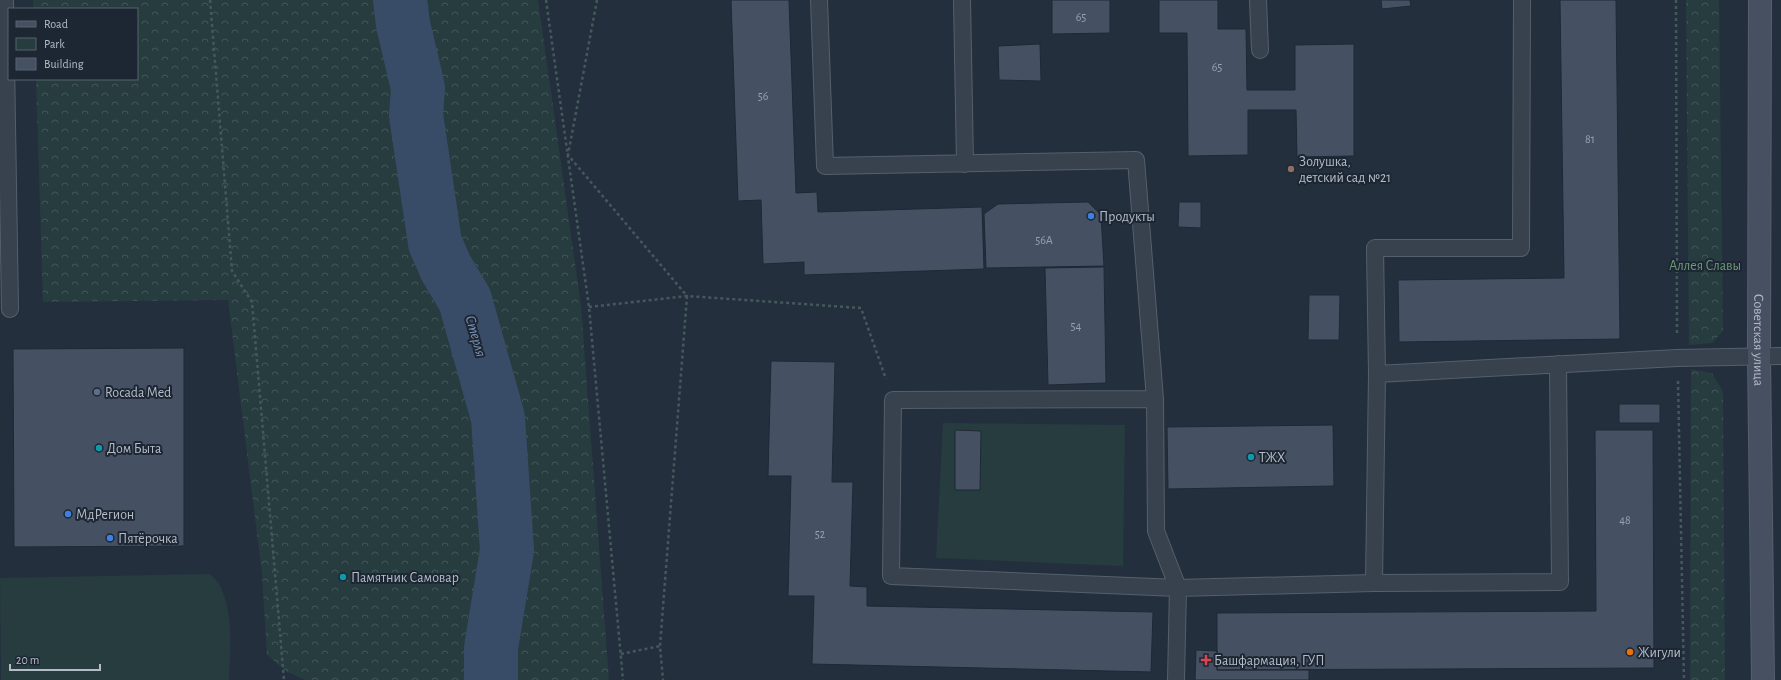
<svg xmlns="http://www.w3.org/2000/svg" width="1781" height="680" viewBox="0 0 1781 680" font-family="'Alegreya Sans',sans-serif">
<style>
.green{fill:#263c3f}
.forest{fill:url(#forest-crowns)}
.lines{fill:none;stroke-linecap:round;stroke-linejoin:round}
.river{stroke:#394c67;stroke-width:54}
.building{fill:#455162;stroke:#1f2835}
.lane-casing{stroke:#565f6c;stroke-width:18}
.secondary-casing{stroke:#565f6c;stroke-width:24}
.path{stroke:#44595c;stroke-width:2.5;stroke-dasharray:3 3;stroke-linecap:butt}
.lane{stroke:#38414e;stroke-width:16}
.secondary{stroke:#465061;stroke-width:22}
.education-dot{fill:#8d6e63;stroke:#1d2633;stroke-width:1.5}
.shop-dot{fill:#3f7fe0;stroke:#1d2633;stroke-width:1.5}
.service-dot{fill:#5c6f8a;stroke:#1d2633;stroke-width:1.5}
.culture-dot{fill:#0f9aa8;stroke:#1d2633;stroke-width:1.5}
.food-dot{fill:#e8710a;stroke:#1d2633;stroke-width:1.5}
.health-dot{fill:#e0444e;stroke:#1d2633;stroke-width:1.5}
.labels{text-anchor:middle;stroke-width:4;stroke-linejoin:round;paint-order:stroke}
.number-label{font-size:12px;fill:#98a1af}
.poi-label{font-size:14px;fill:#b4bcc9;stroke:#1d2633;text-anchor:start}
.park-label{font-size:14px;fill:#6b9a76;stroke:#1d2633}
.street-label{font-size:14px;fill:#b4bcc9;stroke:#1d2633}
.water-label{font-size:15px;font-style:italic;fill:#7c92b1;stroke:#1d2633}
</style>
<defs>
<pattern id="forest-crowns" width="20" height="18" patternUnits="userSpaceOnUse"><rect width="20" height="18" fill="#263c3f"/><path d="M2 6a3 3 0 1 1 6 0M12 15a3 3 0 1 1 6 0" fill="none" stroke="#435659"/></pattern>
</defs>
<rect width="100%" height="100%" fill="#242f3e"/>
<path class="green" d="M943 423 1125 425 1123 566 936 558Z
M210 574C214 578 219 583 221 588 234 616 230 651 229 680H1L0 578Z"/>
<path class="forest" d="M33 0H384L420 246 457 305 493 420 499 549 485 645 484 680H305L286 671 267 655 262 574 228 300 43 302 36 79H137V9H33Z
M417 0H538L581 306 609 680H510L518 552 512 417 480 297 448 241 433 115 434 91 420 23Z
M1686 0H1719L1723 331 1712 343 1689 345Z
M1691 369 1712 373 1723 392 1725 680H1690Z"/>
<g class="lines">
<path class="river" d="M400 0 403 24 418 88 416 115 435 243 446 268 465 300 498 418 507 550 491 648V680"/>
</g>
<path class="building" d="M731 0H789L796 193 817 192 818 212 982 207 984 269 804 275V262L763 264 761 200 738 201Z
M1052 0H1110V33L1052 34Z
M1159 0H1218V29H1246L1247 90H1295V45L1354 44V156L1297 157 1296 110H1248V155L1188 156 1187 33H1159Z
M1381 0H1410L1411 6 1382 9Z
M1560 0H1616L1620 339 1399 342 1398 280 1564 278Z
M1040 44 1041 81 999 80 998 46Z
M1088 202 1101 215 1104 266 986 268 984 214 998 204Z
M1179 202H1201V228L1178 227Z
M1104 267 1106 383 1048 385 1045 268Z
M1309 295H1340L1339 340H1308Z
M184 348V546L14 547 13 349Z
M771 361 835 362 832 482H853L850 586 867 587V606L1153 612 1151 672 812 664 814 596H788L791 476H768Z
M1619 404H1660V423H1619Z
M1333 425 1334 486 1168 489 1167 427Z
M955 430 981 431 980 490H955Z
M1595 430H1653L1654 668 1217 670V613L1596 611Z
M1196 650 1217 651V670H1309V680H1195Z"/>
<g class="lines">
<g class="lane-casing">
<path id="lane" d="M5 0 10 309
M819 0 825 166 1136 160 1155 399 1156 531 1178 588 1176 680
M962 0 965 164
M1258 0 1260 50
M1522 0 1521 248H1375L1377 374 1374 583 1560 582 1558 364
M1377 374 1677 358 1781 356
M1155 399 893 400 891 576 1178 588 1374 583"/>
</g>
<g class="secondary-casing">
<g id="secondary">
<path id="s1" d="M1760 0 1759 356 1763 680"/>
</g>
</g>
<path class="path" d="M210 0 232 271 252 302 284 680
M546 0 589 307 623 680
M597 0 568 155 687 296 660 646 663 680
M1676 0 1677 334
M589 307 687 296 861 308 886 379
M1678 381 1684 680
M621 654 660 646"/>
<use href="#lane" class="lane"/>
<use href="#secondary" class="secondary"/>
</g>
<circle class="education-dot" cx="1291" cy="169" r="4"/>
<g class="shop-dot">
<circle cx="1091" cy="216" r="4"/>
<circle cx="68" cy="514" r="4"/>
<circle cx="110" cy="538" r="4"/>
</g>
<circle class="service-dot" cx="97" cy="392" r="4"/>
<g class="culture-dot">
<circle cx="99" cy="448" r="4"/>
<circle cx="1251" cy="457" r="4"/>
<circle cx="343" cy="577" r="4"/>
</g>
<circle class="food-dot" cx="1630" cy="652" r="4"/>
<path class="health-dot" d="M1204 654h4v4h4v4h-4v4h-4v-4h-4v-4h4z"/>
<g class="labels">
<g class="number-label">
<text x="1081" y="21">65</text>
<text x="1217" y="71">65</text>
<text x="763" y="100">56</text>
<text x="1590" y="143">81</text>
<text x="1044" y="244">56А</text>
<text x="1076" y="330">54</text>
<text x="1625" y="524">48</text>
<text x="820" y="538">52</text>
</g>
<g class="poi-label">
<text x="1299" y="166">Золушка,<tspan x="1299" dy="16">детский сад №21</tspan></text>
<text x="1099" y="221">Продукты</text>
<text x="105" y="397">Rocada Med</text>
<text x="107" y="453">Дом Быта</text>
<text x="1259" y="462">ТЖХ</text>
<text x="76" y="519">МдРегион</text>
<text x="118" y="543">Пятёрочка</text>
<text x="351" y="582">Памятник Самовар</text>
<text x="1638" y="657">Жигули</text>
<text x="1214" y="665">Башфармация, ГУП</text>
</g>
<g class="park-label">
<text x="1705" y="270">Аллея Славы</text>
</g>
<g class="street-label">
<text dy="5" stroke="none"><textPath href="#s1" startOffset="340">Советская улица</textPath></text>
</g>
<g class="water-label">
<text transform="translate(476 336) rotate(74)" y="5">Стерля</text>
</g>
</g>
<rect x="8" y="8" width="130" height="72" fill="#1d2633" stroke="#59626f"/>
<rect x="16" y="21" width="20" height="6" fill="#465061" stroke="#59626f"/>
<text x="44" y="28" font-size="12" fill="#b4bcc9">Road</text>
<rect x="16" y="38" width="20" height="12" fill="#263c3f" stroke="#59626f"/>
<text x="44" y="48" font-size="12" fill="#b4bcc9">Park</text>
<rect x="16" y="58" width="20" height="12" fill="#455162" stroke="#59626f"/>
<text x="44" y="68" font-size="12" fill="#b4bcc9">Building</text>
<path d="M10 664v6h90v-6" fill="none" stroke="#b4bcc9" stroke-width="2"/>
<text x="16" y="664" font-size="12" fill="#b4bcc9" stroke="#1d2633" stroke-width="3" paint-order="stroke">20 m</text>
</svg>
